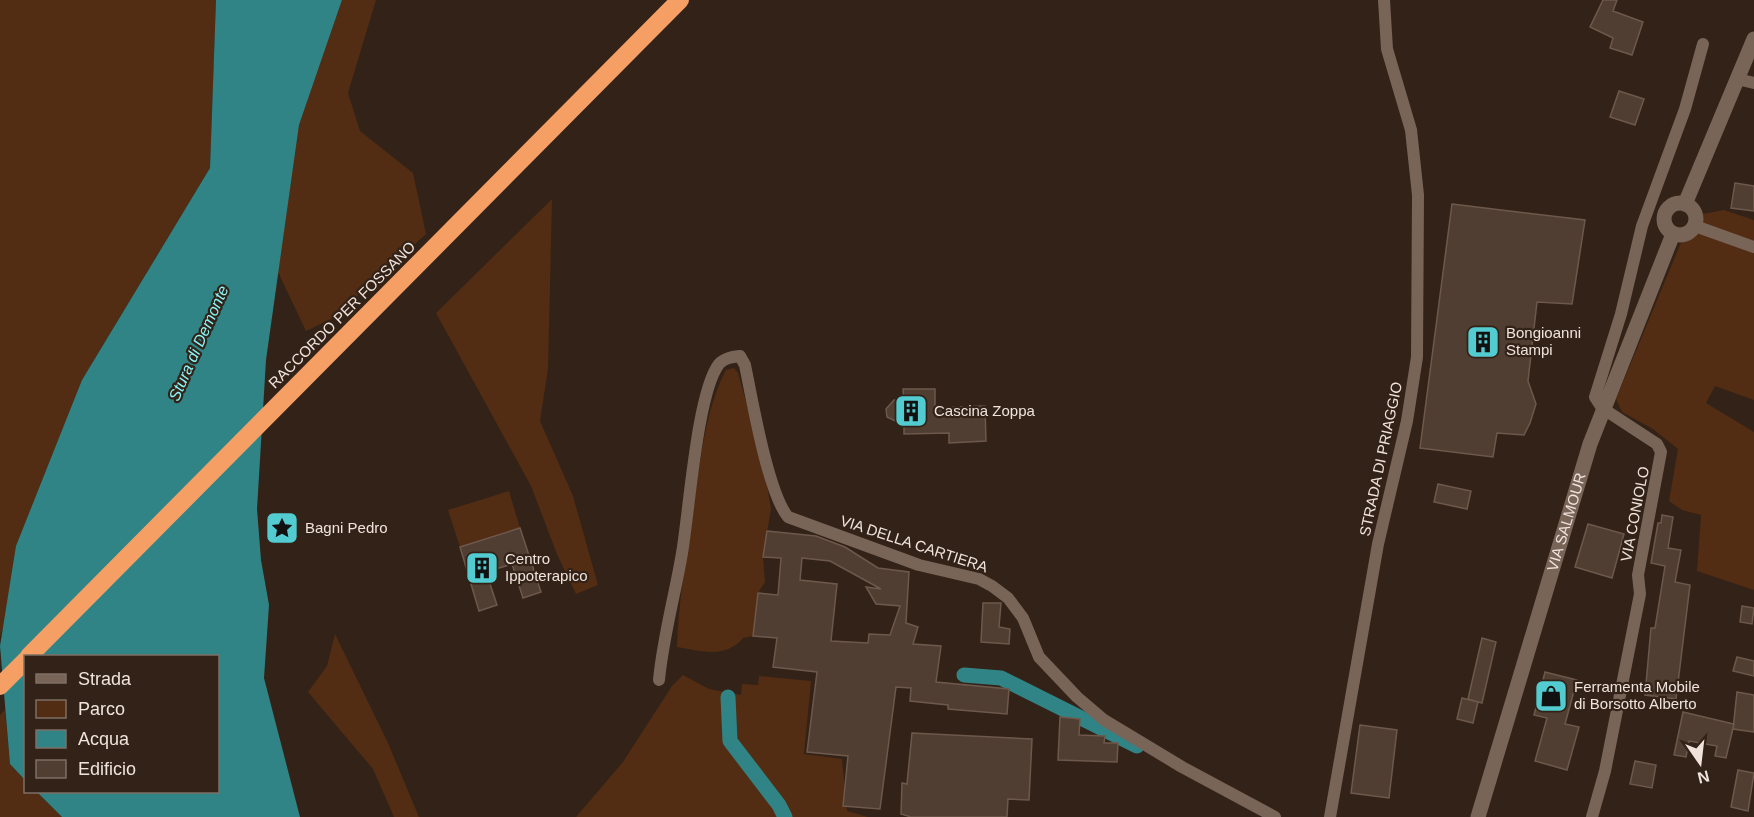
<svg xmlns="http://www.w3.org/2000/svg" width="1754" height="817" viewBox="0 0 1754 817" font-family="Helvetica,sans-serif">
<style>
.green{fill:#522d13}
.water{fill:#308486}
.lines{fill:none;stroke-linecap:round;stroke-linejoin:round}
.canal{stroke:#308486;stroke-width:15}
.building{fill:#513e32;stroke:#6d594c;stroke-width:1.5;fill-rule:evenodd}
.street{stroke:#796458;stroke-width:12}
.secondary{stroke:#796458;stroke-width:15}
.highway{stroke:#f69f65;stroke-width:18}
.labels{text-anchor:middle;stroke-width:4.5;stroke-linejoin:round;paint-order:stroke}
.street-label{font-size:15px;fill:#efe3dc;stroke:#332217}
.poi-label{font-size:15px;fill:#efe3dc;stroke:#332217;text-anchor:start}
.water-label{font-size:16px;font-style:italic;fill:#87f7fa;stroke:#332217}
</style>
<rect width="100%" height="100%" fill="#332217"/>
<path class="green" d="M0 0H216L210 168 82 380 0 637Z
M342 0H376L348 93 360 131 413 173 426 234 335 317 306 331 278 272 299 125Z
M552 199 548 369 540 421 573 496 598 585 576 594 557 554 531 486 436 313Z
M1724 210 1754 220V400L1715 386 1706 403 1754 432V590L1697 571 1701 515 1682 510 1669 501 1678 449 1653 429 1622 412 1616 399 1692 216Z
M734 368 738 373 763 463 771 509 763 557 765 582 758 593 753 636 743 638C726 659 700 651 677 647 678 604 686 561 692 519 699 472 704 411 726 370Z
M509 491 520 528 460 547 448 510Z
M335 634 388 743 419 817H394L373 769 308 692 327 666Z
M683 675 709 689 741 695 742 684 758 685 759 676 811 681 804 754 842 759 847 811 868 817H576L623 762 672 686Z
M5 710 10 764 25 780 26 792H37L62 817H0V715Z"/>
<path class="water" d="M216 0H342L299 125 266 360 257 509 261 560 269 605 264 678 300 817H62L37 792H218V656H26L25 780 10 764 0 646 16 546 82 380 210 168Z"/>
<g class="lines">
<path class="canal" d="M964 675 1001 678 1137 746
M728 697 730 741 779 805 785 817"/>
</g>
<path class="building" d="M1603 0H1617L1613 11 1643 22 1632 55 1610 48 1613 38 1590 27Z
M1619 91 1644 99 1635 125 1610 117Z
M1735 183 1754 186V211L1731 208Z
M1452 204 1585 220 1572 304 1537 302 1528 381 1536 404 1530 423 1524 435 1497 433 1493 457 1420 448Z
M903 389H935V408L985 406 986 441 949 443V433L904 434V425L887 417 886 409 894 400H904Z
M1438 484 1471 491 1467 509 1434 502Z
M1662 515 1673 517 1668 548 1681 550 1675 582 1690 585 1676 699 1645 695 1651 628H1655L1665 566 1651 563 1658 523H1661Z
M1588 524 1624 534 1612 578 1575 567Z
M520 528 541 592 523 598 512 564 486 572 497 605 479 611 460 547Z
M767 531 816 536 845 547 878 568 909 572 906 623 918 627 913 644 941 646 936 682 1009 689 1007 714 948 709V705L910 701 911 688 896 687 880 809 843 806 848 756 807 752 817 672 773 667 777 638 753 636 758 593 778 595 781 558 763 557ZM802 558 830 561 881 589 866 587 876 604 900 606 890 635 869 634 868 643 831 641 837 584 800 580Z
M983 603H1001L999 627 1010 629 1009 644 981 642Z
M1742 606 1754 608 1752 624 1740 622Z
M1482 638 1496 642 1482 703 1468 699Z
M1737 657 1754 661V676L1733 671Z
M1545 672 1577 680 1565 724 1579 727 1567 770 1535 761 1547 718 1534 715Z
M1737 692 1754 695V732L1733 729Z
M1462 698 1478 702 1473 723 1457 719Z
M1683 712 1734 724 1726 758 1715 756 1717 746 1689 741 1686 757 1674 755Z
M1060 717 1080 719 1079 735 1105 736 1104 743H1118L1117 762 1058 760Z
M1360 725 1397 730 1389 798 1351 793Z
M912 733 1032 739 1029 800 1008 799 1007 817H911L901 814 902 783 907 784Z
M1635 761 1656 765 1652 788 1630 784Z
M1738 770 1754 773 1748 811 1731 807Z"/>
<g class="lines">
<path class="street" d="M1737 79 1754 83
M1695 226 1754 247
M659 680C663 637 675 595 682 553 689 513 697 392 719 364 724 358 732 357 740 356L745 365C752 399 768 493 788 517L919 565 979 579 992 586 1008 598 1023 618 1039 657 1077 697 1104 720 1182 767 1275 817
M1330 817 1378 544 1407 421 1417 357 1418 195 1411 130 1387 49 1384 0
M1592 817 1605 771 1640 594 1638 575 1661 452 1657 444 1602 408 1595 397 1621 314 1642 226 1685 109 1703 44"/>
<g class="secondary">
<circle cx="1680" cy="219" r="16"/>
<path d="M1685 204 1754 39"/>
<path id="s1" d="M1478 817 1590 444 1673 234"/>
</g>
<path class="highway" d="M29 656 680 0
M0 686 26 660"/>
</g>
<defs>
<g id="building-square" transform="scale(1.725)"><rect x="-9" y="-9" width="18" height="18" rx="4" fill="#52ccd0" stroke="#332217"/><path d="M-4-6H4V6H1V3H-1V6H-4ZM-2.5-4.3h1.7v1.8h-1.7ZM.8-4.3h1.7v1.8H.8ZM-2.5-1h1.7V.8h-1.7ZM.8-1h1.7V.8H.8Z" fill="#111"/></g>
<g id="sight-square" transform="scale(1.725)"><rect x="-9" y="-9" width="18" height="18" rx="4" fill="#52ccd0" stroke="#332217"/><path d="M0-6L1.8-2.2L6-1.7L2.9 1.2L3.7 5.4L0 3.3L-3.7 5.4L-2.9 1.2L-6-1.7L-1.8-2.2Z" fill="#111"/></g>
<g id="shop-square" transform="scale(1.725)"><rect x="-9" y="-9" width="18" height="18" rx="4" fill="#52ccd0" stroke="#332217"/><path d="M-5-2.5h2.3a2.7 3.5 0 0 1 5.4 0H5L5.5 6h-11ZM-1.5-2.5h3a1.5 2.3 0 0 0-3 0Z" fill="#111"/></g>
</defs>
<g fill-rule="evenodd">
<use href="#building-square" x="1483" y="342"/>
<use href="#building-square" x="911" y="411"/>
<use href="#sight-square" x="282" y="528"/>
<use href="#building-square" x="482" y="568"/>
<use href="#shop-square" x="1551" y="696"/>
</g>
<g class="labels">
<g class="street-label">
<text transform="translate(342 315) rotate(-45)" y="5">RACCORDO PER FOSSANO</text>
<text transform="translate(1381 459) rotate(-78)" y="5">STRADA DI PRIAGGIO</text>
<text transform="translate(1635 514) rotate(-79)" y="5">VIA CONIOLO</text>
<text dy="5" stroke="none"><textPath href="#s1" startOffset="308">VIA SALMOUR</textPath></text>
<text transform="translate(914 544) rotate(18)" y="5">VIA DELLA CARTIERA</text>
</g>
<g class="poi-label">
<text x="1506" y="338">Bongioanni<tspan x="1506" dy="17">Stampi</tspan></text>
<text x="934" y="416">Cascina Zoppa</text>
<text x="305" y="533">Bagni Pedro</text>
<text x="505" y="564">Centro<tspan x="505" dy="17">Ippoterapico</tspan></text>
<text x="1574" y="692">Ferramenta Mobile<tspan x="1574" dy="17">di Borsotto Alberto</tspan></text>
</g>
<g class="water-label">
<text transform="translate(198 343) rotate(-66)" y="6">Stura di Demonte</text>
</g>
</g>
<rect x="24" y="655" width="195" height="138" fill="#332217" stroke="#7e6f66" stroke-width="1.5"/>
<rect x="36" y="674" width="30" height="9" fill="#796458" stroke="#7e6f66" stroke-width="1.5"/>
<text x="78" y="685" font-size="18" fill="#efe3dc">Strada</text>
<rect x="36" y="700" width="30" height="18" fill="#522d13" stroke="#7e6f66" stroke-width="1.5"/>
<text x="78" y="715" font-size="18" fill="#efe3dc">Parco</text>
<rect x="36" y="730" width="30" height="18" fill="#308486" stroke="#7e6f66" stroke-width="1.5"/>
<text x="78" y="745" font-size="18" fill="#efe3dc">Acqua</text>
<rect x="36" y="760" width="30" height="18" fill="#513e32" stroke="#7e6f66" stroke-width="1.5"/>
<text x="78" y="775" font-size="18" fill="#efe3dc">Edificio</text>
<g transform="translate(1700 763) rotate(166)" stroke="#332217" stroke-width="4.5" paint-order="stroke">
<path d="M0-4.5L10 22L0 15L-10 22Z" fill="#efe3dc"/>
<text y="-9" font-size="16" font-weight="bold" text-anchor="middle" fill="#efe3dc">N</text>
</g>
</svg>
